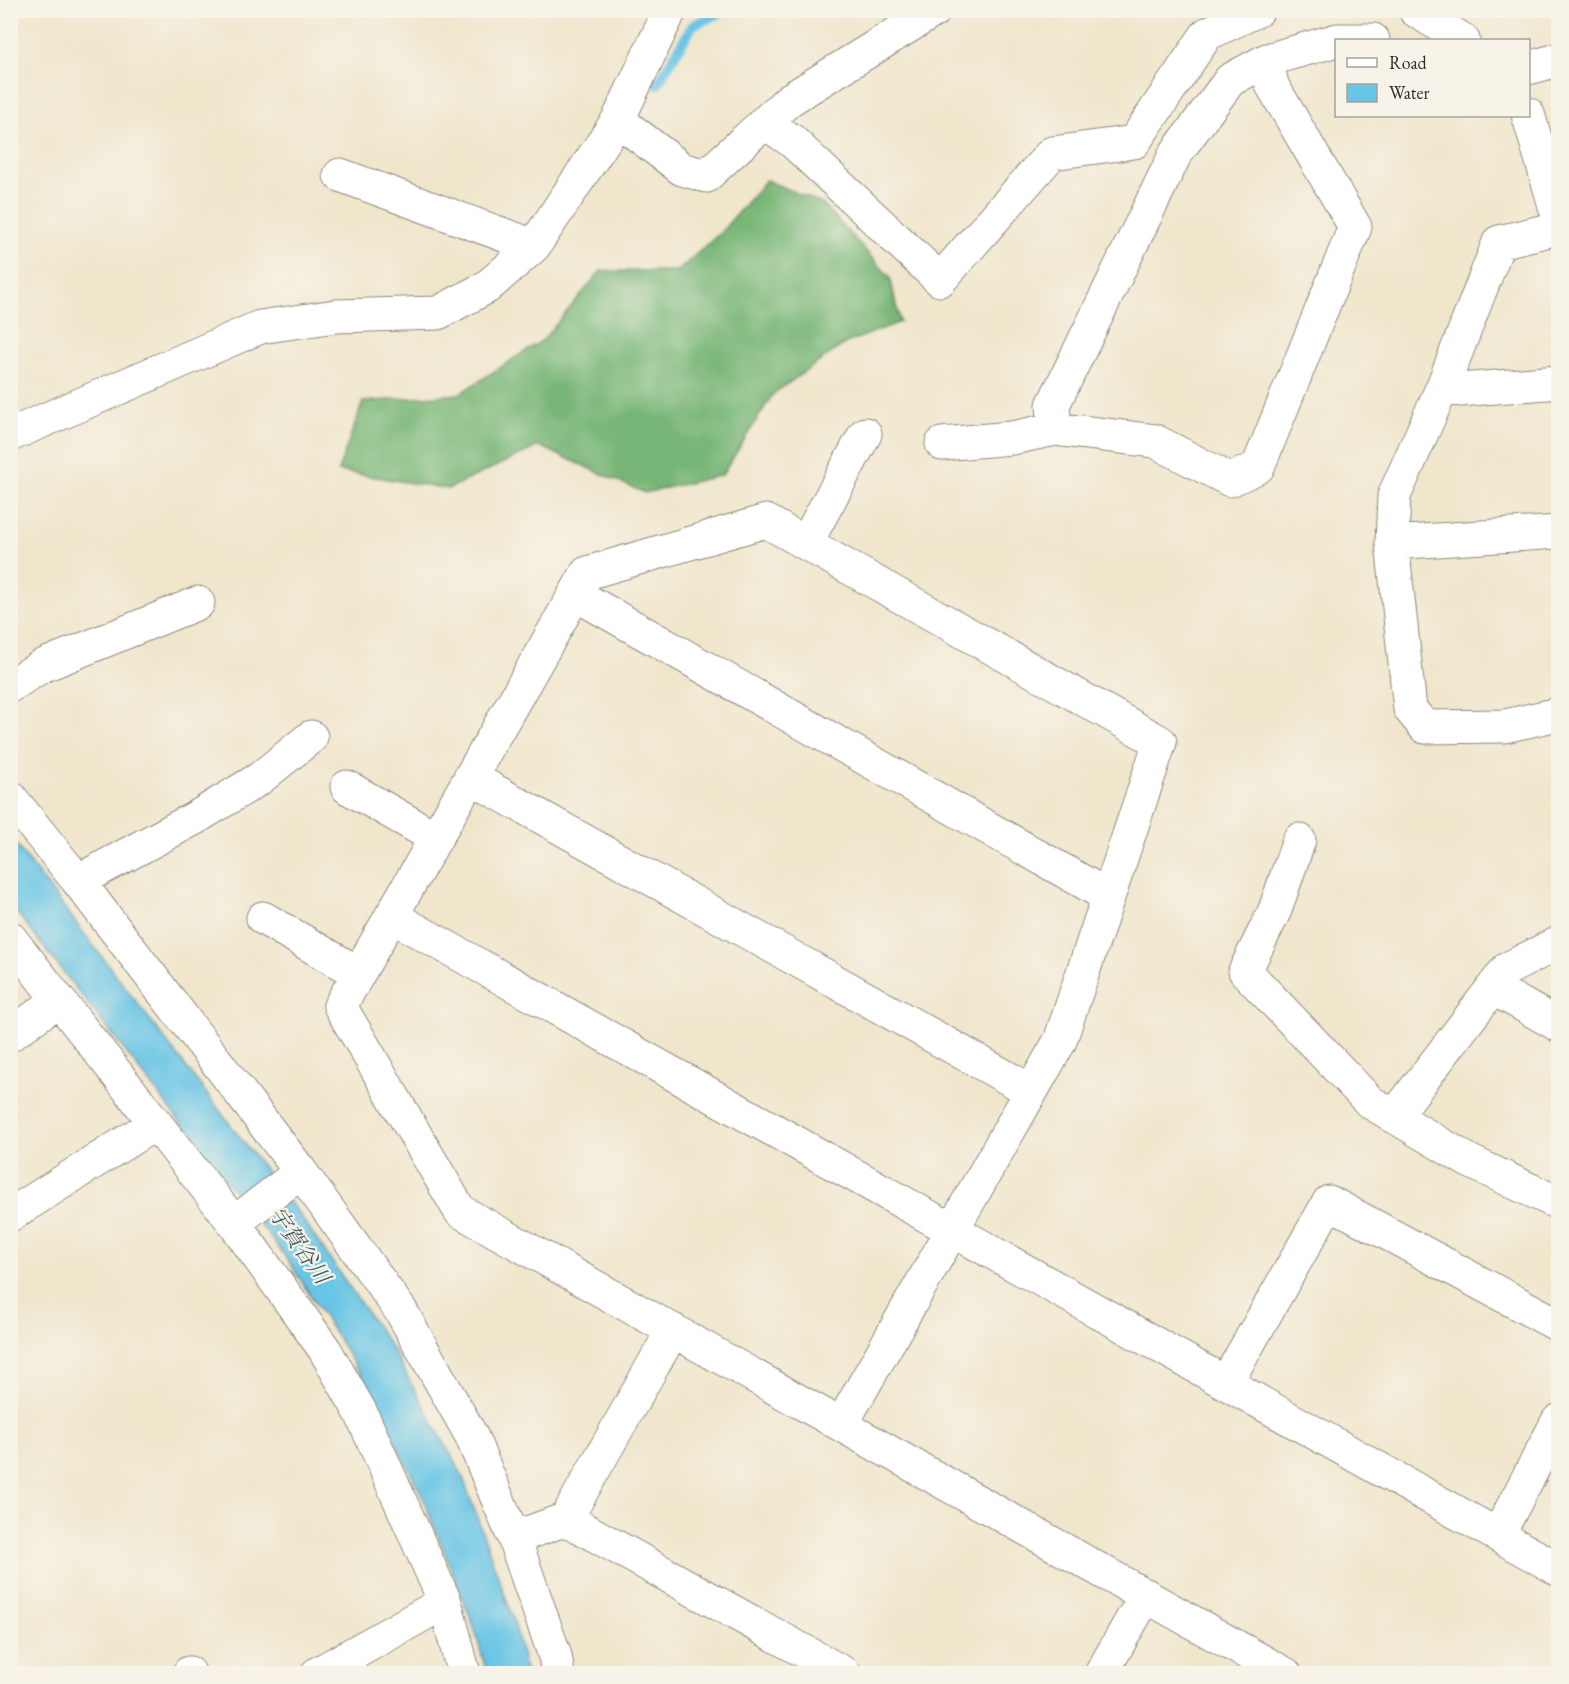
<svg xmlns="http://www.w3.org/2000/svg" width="1569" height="1684" viewBox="0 0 1569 1684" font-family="'EB Garamond','Noto Serif JP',serif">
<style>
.forest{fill:#77b676;stroke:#517050;stroke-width:1.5}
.water{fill:#67c5e5;stroke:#497888;stroke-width:1.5}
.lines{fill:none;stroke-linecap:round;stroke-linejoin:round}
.stream{stroke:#67c5e5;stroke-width:10}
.street-casing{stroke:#8e887c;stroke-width:35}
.street{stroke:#fff;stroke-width:33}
.labels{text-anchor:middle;stroke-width:4.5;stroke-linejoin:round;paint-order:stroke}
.water-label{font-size:22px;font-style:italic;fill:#3d5963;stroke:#f7f3e8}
</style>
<rect width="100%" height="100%" fill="#f7f3e8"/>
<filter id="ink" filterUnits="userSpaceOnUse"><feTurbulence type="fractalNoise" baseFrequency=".0167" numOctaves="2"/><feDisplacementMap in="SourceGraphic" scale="12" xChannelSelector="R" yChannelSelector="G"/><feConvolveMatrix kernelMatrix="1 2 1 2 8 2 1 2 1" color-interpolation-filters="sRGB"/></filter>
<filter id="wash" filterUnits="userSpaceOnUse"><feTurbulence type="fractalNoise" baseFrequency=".008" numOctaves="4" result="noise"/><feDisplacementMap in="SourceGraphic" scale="24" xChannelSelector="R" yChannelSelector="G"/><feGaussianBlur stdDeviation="1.35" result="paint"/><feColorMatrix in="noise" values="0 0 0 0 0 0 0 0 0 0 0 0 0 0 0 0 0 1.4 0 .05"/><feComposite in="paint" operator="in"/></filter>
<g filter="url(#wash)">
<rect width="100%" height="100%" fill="#f0e6cc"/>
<path class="forest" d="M766 180 822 204 890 277 900 322 846 343 773 394 722 475 645 493 539 446 448 489 338 471 363 402 459 394 543 340 601 271H678L722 231Z"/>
<path class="water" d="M10 837 301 1217 392 1349 462 1475 514 1621 526 1673H487L474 1627 422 1495 361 1375 288 1260 11 905Z"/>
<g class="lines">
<path class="stream" d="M657 85 693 25 727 10"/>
</g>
</g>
<g filter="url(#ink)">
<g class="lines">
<g class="street-casing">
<path id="street" d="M1415 10 1463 40
M1528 68 1558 60
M1528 114 1558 216
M618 120 682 169 706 176 789 100 935 10
M764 122 792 141 940 280 1052 153 1134 142 1207 34 1258 10
M340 175 534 246
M1558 228 1499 242 1443 386 1394 496 1392 543 1410 709 1425 727 1505 726 1558 714
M1443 386 1460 390 1558 382
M1055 429 1053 405 1176 153 1230 80 1267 60 1337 40H1373
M10 435 260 327 336 316 438 313 487 287 534 246 618 120 670 10
M942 444 1012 438 1055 429 1155 441 1230 480 1258 467 1355 227 1272 85 1267 60
M806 543 865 434
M1392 543 1558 532
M575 594 1108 896
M10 686 42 666 198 603
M470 777 1031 1091
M347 787 436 838
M10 797 78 881 301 1172 401 1311 471 1435 514 1538 555 1656 558 1674
M1299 840 1275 910 1245 971 1370 1102 1469 1161 1558 1203
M78 881 197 817 259 779 311 737
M391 916 1558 1569
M263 918 358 973
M10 938 234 1223 325 1350 361 1413 445 1602 464 1674
M1493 988 1558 1025
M10 1035 59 1000
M1394 1117 1507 969 1558 943
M10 1215 156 1123
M234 1223 301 1172
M1226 1383 1329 1202 1558 1325
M841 1425 1060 1041 1160 742 766 521 587 573 340 1006 460 1211 1285 1674
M566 1519 845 1674
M1498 1535 1558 1421
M514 1538 566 1519 673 1330
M189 1673V1674
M317 1674 445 1602
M1101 1674 1146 1595"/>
</g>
<use href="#street" class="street"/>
</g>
</g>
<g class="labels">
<g class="water-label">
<text transform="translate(300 1245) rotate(55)" y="8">宇賀谷川</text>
</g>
</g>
<rect width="1569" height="1684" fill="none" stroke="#f7f3e8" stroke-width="36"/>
<rect x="1335" y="39" width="195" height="78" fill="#f7f3e8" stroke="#a5a39c" stroke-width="1.5"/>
<rect x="1347" y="58" width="30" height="9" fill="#ffffff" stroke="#a5a39c" stroke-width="1.5"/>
<text x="1389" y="69" font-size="18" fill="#2b2b2b">Road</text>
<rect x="1347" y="84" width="30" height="18" fill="#67c5e5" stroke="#a5a39c" stroke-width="1.5"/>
<text x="1389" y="99" font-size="18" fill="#2b2b2b">Water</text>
</svg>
